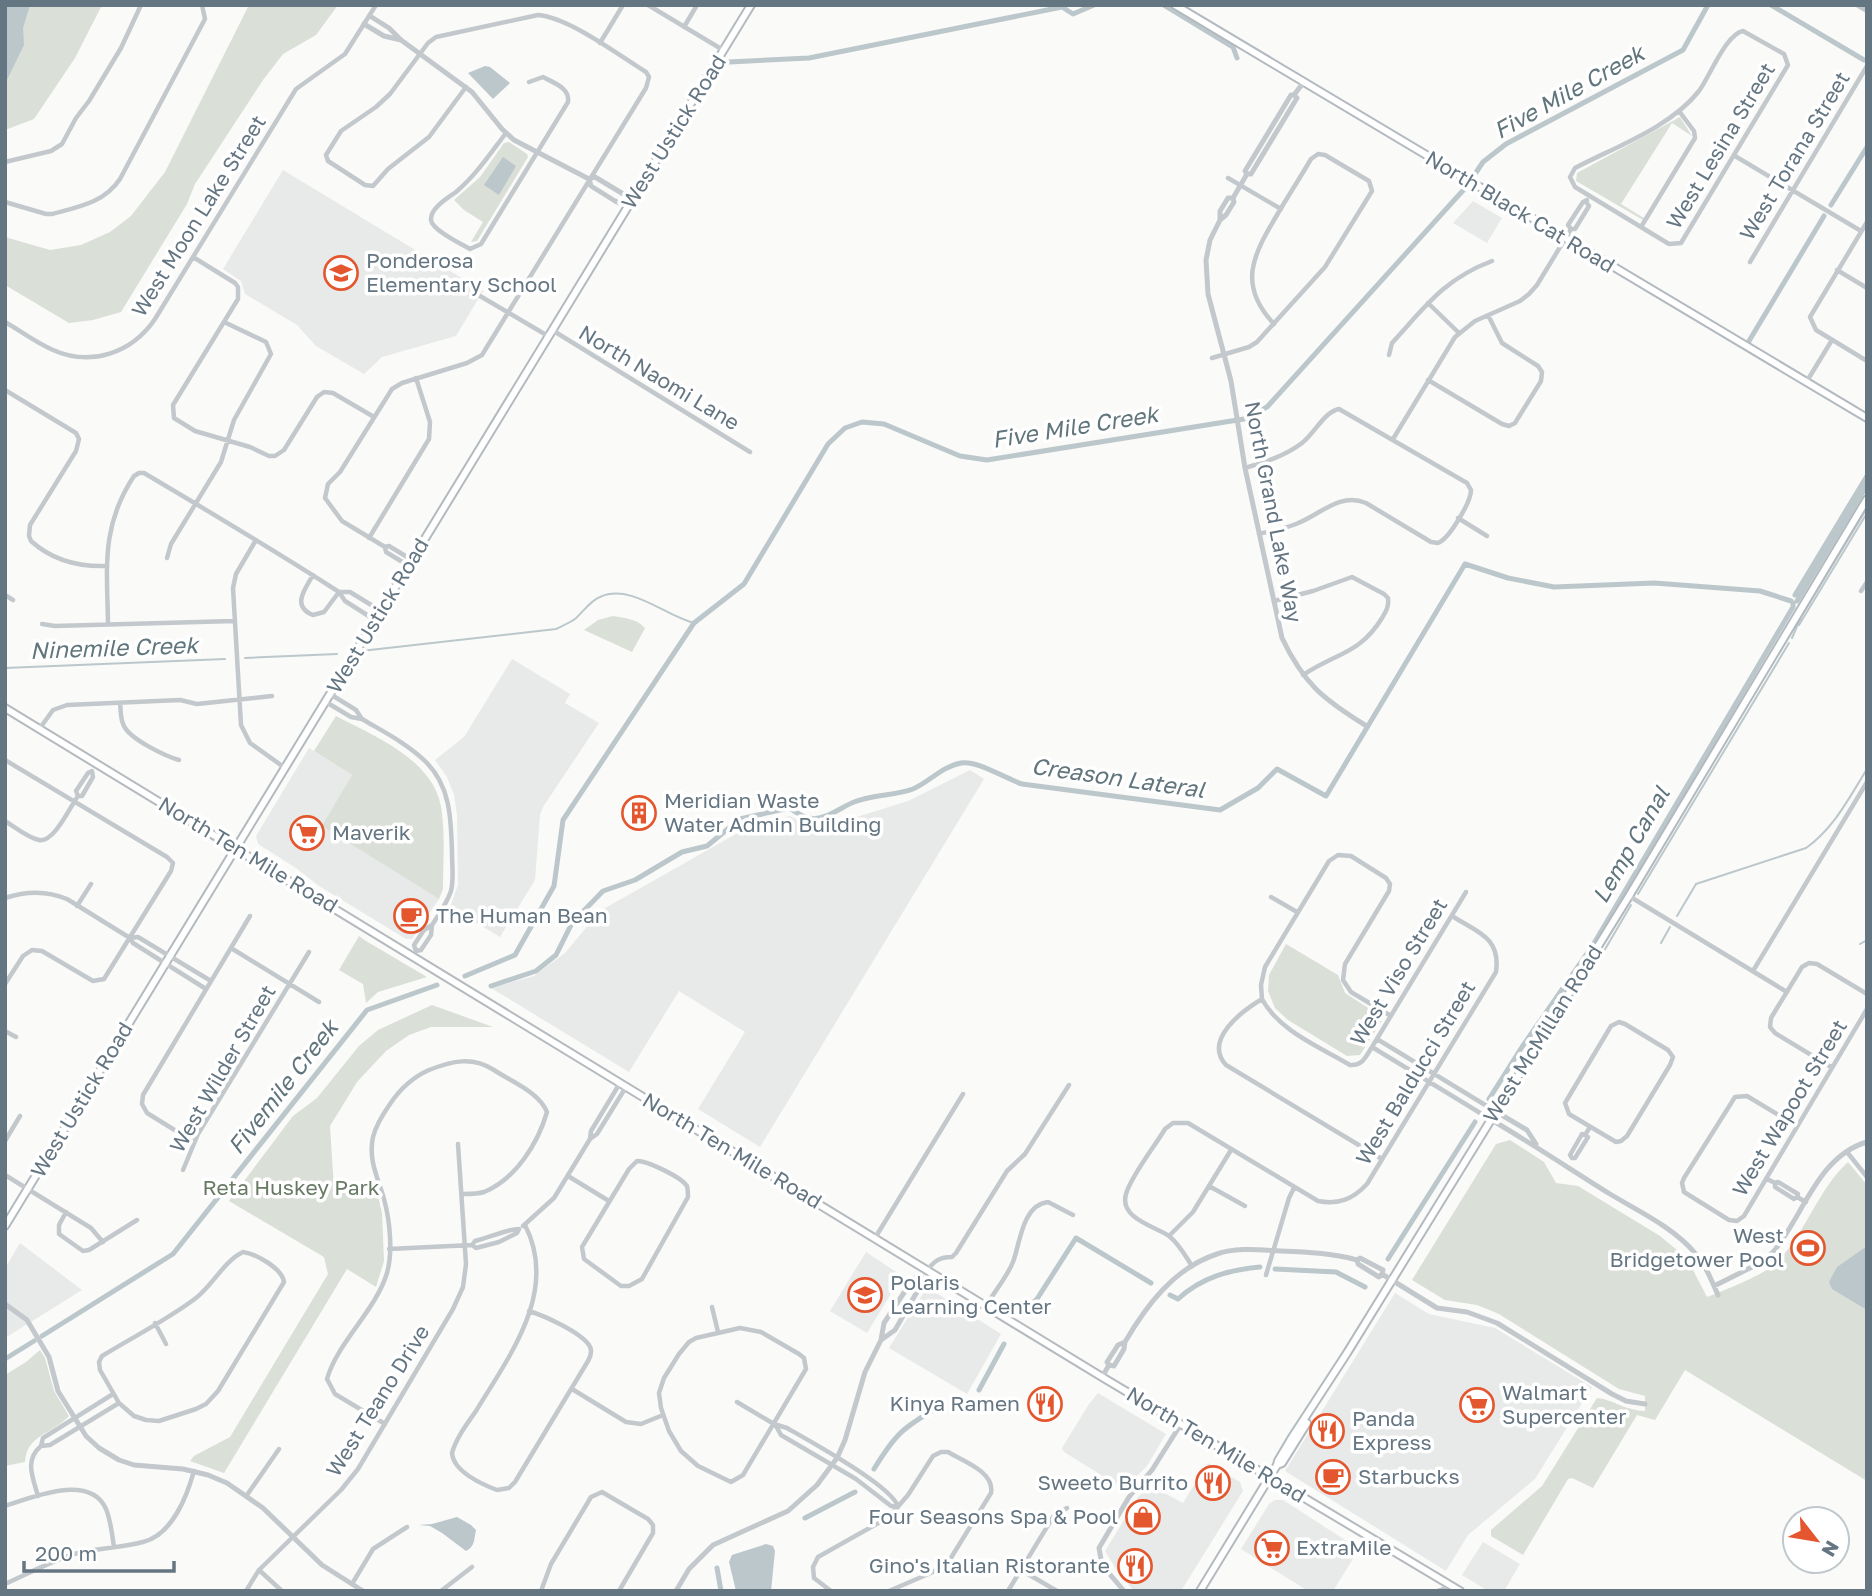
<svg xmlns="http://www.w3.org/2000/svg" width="1872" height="1596" viewBox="0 0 1872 1596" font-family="'Golos Text',sans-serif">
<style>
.built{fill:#e8e9e9}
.green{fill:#dadfd7}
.water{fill:#bbc7cb}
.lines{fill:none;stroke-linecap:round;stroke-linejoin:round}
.stream{stroke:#bbc7cb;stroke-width:2}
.canal{stroke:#bbc7cb;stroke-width:5}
.secondary-casing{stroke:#b3babf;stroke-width:10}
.primary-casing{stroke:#b5babe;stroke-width:10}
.minor{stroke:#c3c8cc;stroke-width:4.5}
.tertiary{stroke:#c3c8cc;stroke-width:5}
.secondary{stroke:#fff;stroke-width:6}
.primary{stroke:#fff;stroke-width:6}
.labels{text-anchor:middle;stroke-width:7;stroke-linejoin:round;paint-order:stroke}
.street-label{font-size:21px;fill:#657683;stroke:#fff}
.poi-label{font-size:21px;fill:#657683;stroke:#fff;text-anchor:start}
.park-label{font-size:21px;fill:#687a64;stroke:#fff}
.water-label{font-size:23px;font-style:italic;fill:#60757c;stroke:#fff}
</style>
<rect width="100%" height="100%" fill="#fafaf8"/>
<path class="built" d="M283 170 483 291 456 336 382 357 364 374 316 346 297 325 245 294 241 281 223 269Z
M1473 201 1502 218 1487 243 1453 223Z
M512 659 570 694 565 703 599 723 543 807 540 815 535 880 500 937 450 907 458 885 457 815 454 795 447 777 435 760 464 737Z
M309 748 352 775 323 826 439 899 412 939H406L319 886 296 868 258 844 256 836Z
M970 770 984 779 760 1147 698 1109 745 1032 679 991 629 1072 491 988 534 976 565 953 600 911 750 826 790 816 815 830 908 801Z
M20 1243 82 1290 5 1338V1268Z
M866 1252 898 1273 900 1279 867 1333 830 1311Z
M927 1287 1001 1334 967 1394 889 1348Z
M1395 1293 1429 1314 1495 1328 1592 1387 1535 1479 1468 1535 1446 1571 1285 1471Z
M1098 1393 1166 1434 1147 1466 1124 1489 1064 1452 1062 1448 1089 1404Z
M1208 1463 1240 1482 1243 1491 1181 1591H1134L1117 1571 1105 1551 1138 1497 1150 1485 1183 1503Z
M1275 1500H1283L1359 1549 1333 1591H1308L1241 1549 1269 1504Z
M1483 1542 1520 1564 1504 1591H1488L1462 1575Z"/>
<path class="green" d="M5 5H102L75 58 34 119 5 130Z
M249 5H338L316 35 283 54 263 80 195 184 187 204 121 312 93 320 69 323 5 285V237L50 250 81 245 110 232 131 216 165 172Z
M1680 117 1692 136 1672 123 1621 204 1644 218 1643 220 1576 181 1577 173Z
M509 142 527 154 528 157 477 241 471 242 483 222 464 210 454 200 480 177 504 143Z
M613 616C625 618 637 619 645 628L632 652 584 630 598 620Z
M336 716C376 737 438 761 442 814 445 838 443 864 443 889L439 899 322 826 352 775 314 751Z
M359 936 366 941 427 977 378 992 366 1003 363 984 339 970Z
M1286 944 1338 975 1345 993 1382 1017 1381 1022 1360 1055 1347 1056 1288 1020 1275 1008 1268 991 1269 975Z
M432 1005 493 1027H431L409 1035 386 1051 357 1082 330 1126 334 1189 341 1193 377 1192 382 1213 384 1261 376 1287 347 1269 224 1473 190 1461 194 1456 230 1437 328 1274 324 1257 229 1201 293 1116 317 1098 359 1046 378 1030Z
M1510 1140 1544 1162 1556 1183 1578 1186 1660 1236 1677 1250 1693 1270 1707 1297C1723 1291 1758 1277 1771 1267 1802 1243 1816 1191 1848 1162L1867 1185V1481L1685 1370 1655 1420 1637 1415 1593 1488 1572 1478 1568 1479 1523 1555 1491 1536V1530L1542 1486 1597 1398C1612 1399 1626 1411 1645 1411V1396L1619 1389 1499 1314 1477 1305 1445 1300 1412 1280 1496 1144Z
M40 1350 45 1358 54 1391 69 1416C54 1433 26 1435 25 1462L5 1466V1375L26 1362Z"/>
<path class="water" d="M5 5H30L23 28 24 45 5 84Z
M485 66 490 67 510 83 493 99 468 73Z
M503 157 516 166 499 195 484 185Z
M1867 1246V1310L1832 1289 1829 1282 1837 1267Z
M457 1517 471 1525 476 1530C474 1539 475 1547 466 1551L442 1533 430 1526 419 1525 432 1524Z
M766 1544 773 1546 775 1551 771 1591H736L729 1562 732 1555Z"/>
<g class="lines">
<path class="stream" d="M1799 625 1867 513
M1792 638 1801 617 1867 508
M361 651 556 629C562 626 569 623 575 619 583 612 591 600 600 597 631 583 665 616 694 623
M245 658 337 654
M5 668 225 659
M1638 894 1789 643
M1677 916 1696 884 1806 848C1834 828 1849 798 1867 769
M1661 943 1670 927
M1860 944 1867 940
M1597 963 1631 905"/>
<path class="canal" d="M1164 5 1233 47 1237 58
M1771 5 1864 60
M729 62 809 58 1062 7 1073 14 1094 5
M1831 205 1867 147
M1749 341 1824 216
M1795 595 1867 476
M1797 601 1867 485
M465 976 515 955 554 886 563 820 694 623 744 584 828 444 845 428 862 422 884 424 960 456 987 460 1244 419 1267 407 1467 186 1483 162 1506 144 1683 50 1708 5
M491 986 536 971 556 955 572 923 603 891 635 880 682 852 707 846 740 819 789 808C795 811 802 817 809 818 823 822 841 807 854 802 873 794 894 796 913 789 929 782 943 766 961 763 977 760 1004 778 1022 784L1220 810 1258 788 1277 769 1326 796 1465 564 1508 578 1554 587 1654 583 1760 591 1791 601
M1489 1099 1522 1047 1593 945 1793 607V603
M1388 1259 1475 1122
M1275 1269 1336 1272 1365 1287
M1170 1295 1178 1299C1202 1277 1229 1270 1260 1267
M1025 1312 1037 1299 1076 1238 1151 1283
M42 1336 173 1254 367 1010 437 985
M5 1359 34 1341
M979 1390 1004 1344
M874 1469C896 1433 903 1428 938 1407
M805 1518 855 1492
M717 1568 721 1591"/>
<g class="secondary-casing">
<path id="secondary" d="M1175 5 1867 418
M5 1226 751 5
M1277 1465 1282 1463 1307 1423
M1200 1591 1277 1465 1278 1461 1291 1439 1347 1353 1629 896 1867 499"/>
</g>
<g class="primary-casing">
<path id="primary" d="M5 708 1102 1377 1460 1591"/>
</g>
<path class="minor" d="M648 5 723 50
M1857 5 1867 11
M684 27 697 5
M1743 31 1784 54 1788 65 1681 243 1669 244 1575 187 1570 177 1575 168C1615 147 1671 127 1699 91 1710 76 1726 34 1743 31Z
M600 43 623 5
M506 133C490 154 476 175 456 192 448 198 430 208 431 220 432 230 461 244 470 249L481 244 568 102C570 88 554 83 543 77L529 82
M1735 156 1861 231
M5 162 51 151 62 144 76 118 89 101 121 48 141 5
M1228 178 1281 209
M5 202 46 214H52C78 207 104 203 120 179L205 19 202 5
M1867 222 1810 317 1816 330 1867 361
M1641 227 1695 138 1694 131 1679 111
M1571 229 1568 225 1583 202 1587 200
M193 257 235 283 238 287V299L173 405 174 418 195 431 250 447 269 456H275L284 450 317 397 324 392 333 393 374 417
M1750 262 1867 66
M1837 270 1867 288
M480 296 548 336
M1428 303 1459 333
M5 322C21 331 36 343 53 350 91 367 132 353 155 319L296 89 345 54 376 5
M552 330 750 452
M1389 355 1392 343C1425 307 1444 279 1492 261
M1212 358 1249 347 1257 342 1325 267 1372 191 1369 181 1325 155 1318 154 1311 159C1300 178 1288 196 1277 215 1253 255 1237 285 1274 324
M1428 380 1502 424 1509 426 1515 423 1541 381 1542 372 1538 366 1502 343 1488 315
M1807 381 1832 340
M5 390 76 433 79 439 76 451 30 525 29 536 31 541C52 560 80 567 107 566
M1393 439 1455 337 1475 321 1520 301 1529 294 1537 285 1571 229H1575L1589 206 1586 202
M1245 468C1265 462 1285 456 1302 443 1315 433 1324 412 1339 409L1467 483 1471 490C1471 502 1449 539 1438 543L1431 542 1366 503C1339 492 1320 515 1296 524 1284 529 1271 531 1259 534
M1458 518 1487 536
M369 538 429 439 430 422 416 378
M256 540 236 574 233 588 241 725 250 743 285 768
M385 547 342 521 325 498 328 484 340 472 392 389 402 383 467 363 482 355 646 88 649 77 646 72C617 54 570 18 538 15L436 37 428 43 390 94 376 107 341 131 326 155 328 161 365 185 373 186 388 169 429 137 466 87
M167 558 171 544 221 462 234 420 271 354 266 342 224 322
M409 566 386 552 385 547 389 546 412 560
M1861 591 1867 582
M5 595 13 600
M1274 601 1313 591 1352 577 1384 594 1388 598C1389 607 1386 611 1382 618 1360 654 1336 653 1303 675
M375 620 345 601 339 592H350L381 611
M108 623C107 566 101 526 134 476L139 473H144C210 512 275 551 339 592L324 612 313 615C291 606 305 589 313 575
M42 624 55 626 234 621
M326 702 351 717 362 719 356 710 330 694
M120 703C121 710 120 719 124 726 130 739 165 756 179 760
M362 719C384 732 408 744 426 762 451 787 451 820 452 853 452 866 454 879 451 891 447 903 439 914 432 925
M40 728 53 710 67 705 180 700 197 704 272 696
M5 760 167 857 173 863 171 871 104 979 93 981 42 951 32 950 23 956 5 984
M5 821C15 827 28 838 39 840 54 843 70 807 78 796H82L93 777 92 771 88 773 76 791 78 796
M1629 896 1787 992
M1271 897 1297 912
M5 898C26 891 46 890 67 899L130 938
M77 906 91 884
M432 925 431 935 421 950 416 951 414 945 424 930Z
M231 948 319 1002
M1753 971 1867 782
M206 989 133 943 130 938 138 937 211 981
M1262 999C1279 1031 1320 1047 1350 1065 1363 1066 1366 1056 1372 1047L1466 892
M1619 1022 1625 1024 1668 1050 1673 1057 1670 1065 1627 1136 1621 1141 1616 1142 1569 1114 1565 1103 1611 1026Z
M5 1031 16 1037
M1377 1039 1495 1111
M1372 1047 1490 1119
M1831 1067 1775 1033 1770 1027 1771 1018 1802 967 1809 963 1817 964 1867 994
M620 1083 591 1131 590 1139 597 1134 626 1087
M1797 1126 1747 1096 1735 1097 1684 1178 1682 1183 1684 1192 1729 1220 1737 1221 1744 1216 1867 1009
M1585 1135 1588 1137 1575 1158H1572L1570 1155 1582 1134 1585 1135 1590 1127
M5 1141 20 1116
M194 1142 147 1113 142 1104 143 1095 250 916
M1847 1152 1867 1177
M1382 1159 1226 1065C1203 1040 1242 1011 1262 999L1261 985 1265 967 1329 861 1338 855 1351 856 1386 878 1390 884 1389 891 1345 964 1343 980 1351 992 1391 1016
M637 1161C648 1161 681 1177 687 1186 688 1190 688 1193 688 1197L642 1279 629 1286H621L584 1259 582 1247 629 1169Z
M183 1170 198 1134 309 952
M5 1175 91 1228 103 1242
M568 1176 609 1201
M1767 1179 1775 1183 1778 1182 1798 1194 1797 1197 1806 1202
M1775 1183V1187L1794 1199 1797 1197
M1209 1186 1245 1206
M66 1212 59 1225V1234L83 1251 89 1250 137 1220
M525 1225C559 1291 510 1355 476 1411 467 1424 456 1438 452 1453 453 1471 481 1484 497 1490L509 1488 515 1482 588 1361C591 1356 593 1351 589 1345 580 1332 545 1316 529 1311
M523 1226 554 1198 590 1139
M1169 1236 1193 1212 1231 1150
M875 1238 963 1094
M389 1249 472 1245 476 1248 499 1242 517 1233 519 1229C507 1229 488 1238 475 1241L472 1245
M243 1252C256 1254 282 1268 284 1282L218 1391 206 1404 196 1409 159 1421 146 1420 134 1416 119 1403 100 1370 99 1362 102 1356C133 1337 167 1320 196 1298 213 1285 224 1261 243 1252Z
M1192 1266C1185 1255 1179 1244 1169 1236 1154 1226 1119 1218 1126 1194 1131 1176 1155 1146 1165 1129L1173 1123H1188L1318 1201C1339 1205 1353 1199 1367 1184L1496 972C1501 937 1477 932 1452 916
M927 1270C935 1261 939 1257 952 1257L956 1253 1007 1171 1025 1154 1069 1085
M1266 1275 1289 1198 1294 1188
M986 1306C994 1292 1007 1277 1013 1262 1020 1244 1022 1205 1048 1202L1073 1215
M712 1307 718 1332
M155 1323 166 1344
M740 1328 761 1332 799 1354 804 1358 806 1369 743 1475 731 1482 698 1466 681 1451 669 1431 661 1408 659 1393 664 1378 679 1354 689 1342 696 1338Z
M572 1389 626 1422 641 1424 663 1415
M113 1394 43 1438 41 1446 50 1445 119 1403
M737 1402 774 1424 787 1428C808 1440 894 1487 898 1507
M385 1424 335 1394 327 1379C337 1343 376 1310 387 1273 393 1252 390 1221 384 1199 378 1178 368 1160 373 1137 376 1125 383 1114 390 1104 400 1089 411 1078 429 1070 452 1061 472 1056 494 1070 512 1082 539 1092 547 1112 538 1143 516 1179 484 1192 478 1194 469 1194 463 1194
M775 1424 781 1435 856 1479 891 1506 898 1507
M247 1495 279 1449
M38 1496C33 1478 24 1460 41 1446
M5 1506C33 1497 90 1473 106 1509 111 1521 112 1535 114 1547
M259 1570 282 1591
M1021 1570 1057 1591
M5 1584C28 1574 51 1561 74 1554 97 1548 121 1548 143 1542 172 1535 187 1496 194 1471
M352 1584 373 1549 407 1527
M246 1591 259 1570 341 1490 358 1469 453 1309 463 1287 466 1264 458 1144
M441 1591 472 1567
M541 1591 551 1564 591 1497 602 1492 648 1519 653 1525V1533L619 1591
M831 1591 814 1578 813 1567 818 1557 889 1517 908 1495 933 1456 941 1452H948C963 1461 995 1472 991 1493L949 1561 933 1572 889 1591
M1008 1591 1053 1517 1067 1508"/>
<path class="tertiary" d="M370 16 389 28 401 40 472 92 502 129 514 140 589 179
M364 24 384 36 401 40
M1294 95 1303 83
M1228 198H1233L1234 202 1226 215 1220 220V211Z
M1233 198 1247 174H1251L1297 98 1294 95H1291L1245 171 1247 174
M625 200 619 203 615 201 591 186 589 179 595 177 625 195V200L630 203
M1220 220 1210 240 1206 260 1208 294 1231 381 1245 468 1282 638C1304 684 1323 699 1365 725
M1495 1111 1527 1130 1536 1144
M1490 1119C1531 1143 1570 1169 1610 1194 1638 1211 1673 1227 1695 1253 1706 1265 1711 1280 1718 1295
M1382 1274 1379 1277 1358 1264 1357 1260 1360 1258 1383 1270 1382 1274 1437 1308 1467 1312 1497 1323 1612 1394 1626 1401 1645 1404
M1714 1286 1762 1262 1774 1251C1803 1216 1818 1156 1867 1142
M5 1304 27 1320 49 1357 58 1391 86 1436 99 1448 119 1460 134 1465 183 1469 208 1475 227 1483 263 1508 322 1565 363 1591
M1125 1342C1146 1306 1174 1268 1217 1254 1237 1247 1260 1250 1281 1251 1307 1252 1332 1253 1357 1260
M1102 1377 1109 1365 1107 1362 1118 1345 1125 1342 1124 1349 1114 1366 1109 1365
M676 1591 689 1569 713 1545 788 1511 817 1485 837 1458 845 1440 865 1372 881 1340 884 1323 913 1279 921 1275V1285L895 1330 881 1340
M1124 1591 1102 1565 1099 1548 1129 1497 1152 1470 1181 1424
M1438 1591 1444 1589V1591"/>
<use href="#secondary" class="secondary"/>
<use href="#primary" class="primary"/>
</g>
<defs>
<g id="school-ring" transform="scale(1.75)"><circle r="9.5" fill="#fff" stroke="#e4572e" stroke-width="1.5"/><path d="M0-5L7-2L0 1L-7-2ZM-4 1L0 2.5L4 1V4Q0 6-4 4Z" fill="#e4572e"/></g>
<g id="building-ring" transform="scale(1.75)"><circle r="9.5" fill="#fff" stroke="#e4572e" stroke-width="1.5"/><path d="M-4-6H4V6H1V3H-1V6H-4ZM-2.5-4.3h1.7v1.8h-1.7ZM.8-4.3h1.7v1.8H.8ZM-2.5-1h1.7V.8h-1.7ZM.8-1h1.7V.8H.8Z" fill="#e4572e"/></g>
<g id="supermarket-ring" transform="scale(1.75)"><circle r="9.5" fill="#fff" stroke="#e4572e" stroke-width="1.5"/><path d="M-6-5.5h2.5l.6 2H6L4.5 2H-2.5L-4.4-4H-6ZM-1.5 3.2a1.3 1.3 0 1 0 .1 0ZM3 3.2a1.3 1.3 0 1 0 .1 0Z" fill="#e4572e"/></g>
<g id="cafe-ring" transform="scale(1.75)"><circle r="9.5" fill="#fff" stroke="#e4572e" stroke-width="1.5"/><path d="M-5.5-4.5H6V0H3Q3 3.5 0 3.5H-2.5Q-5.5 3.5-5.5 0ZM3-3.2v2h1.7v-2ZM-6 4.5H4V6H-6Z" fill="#e4572e"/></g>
<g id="stadium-ring" transform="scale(1.75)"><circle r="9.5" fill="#fff" stroke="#e4572e" stroke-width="1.5"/><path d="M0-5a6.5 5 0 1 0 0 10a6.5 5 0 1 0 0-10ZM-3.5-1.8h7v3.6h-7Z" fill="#e4572e"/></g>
<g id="restaurant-ring" transform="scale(1.75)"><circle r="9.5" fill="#fff" stroke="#e4572e" stroke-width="1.5"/><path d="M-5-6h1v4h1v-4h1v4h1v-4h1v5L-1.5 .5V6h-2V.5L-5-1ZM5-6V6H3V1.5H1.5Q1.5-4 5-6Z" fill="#e4572e"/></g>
<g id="shop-ring" transform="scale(1.75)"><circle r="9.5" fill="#fff" stroke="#e4572e" stroke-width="1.5"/><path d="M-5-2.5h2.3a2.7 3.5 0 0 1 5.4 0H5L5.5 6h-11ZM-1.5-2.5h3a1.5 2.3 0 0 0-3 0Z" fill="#e4572e"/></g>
</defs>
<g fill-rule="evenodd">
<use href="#school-ring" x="341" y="273"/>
<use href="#building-ring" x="639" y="813"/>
<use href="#supermarket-ring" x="307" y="833"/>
<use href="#cafe-ring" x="411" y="916"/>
<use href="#stadium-ring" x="1808" y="1248"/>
<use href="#school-ring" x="865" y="1295"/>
<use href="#restaurant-ring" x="1045" y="1404"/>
<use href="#supermarket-ring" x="1477" y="1405"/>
<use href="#restaurant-ring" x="1327" y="1431"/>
<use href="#cafe-ring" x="1333" y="1477"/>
<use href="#restaurant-ring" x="1213" y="1483"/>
<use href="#shop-ring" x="1143" y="1517"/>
<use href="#supermarket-ring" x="1272" y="1548"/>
<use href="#restaurant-ring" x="1135" y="1566"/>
</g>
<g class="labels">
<g class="street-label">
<text transform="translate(674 132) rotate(-58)" y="7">West Ustick Road</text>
<text transform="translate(1721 146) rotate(-59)" y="7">West Lesina Street</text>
<text transform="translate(1795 156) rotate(-59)" y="7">West Torana Street</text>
<text transform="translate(1520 212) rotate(31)" y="7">North Black Cat Road</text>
<text transform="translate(199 216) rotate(-58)" y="7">West Moon Lake Street</text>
<text transform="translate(659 378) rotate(31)" y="7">North Naomi Lane</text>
<text transform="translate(1273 512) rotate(79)" y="7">North Grand Lake Way</text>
<text transform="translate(378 616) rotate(-59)" y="7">West Ustick Road</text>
<text transform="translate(248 855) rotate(31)" y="7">North Ten Mile Road</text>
<text transform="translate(1399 972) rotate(-59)" y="7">West Viso Street</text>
<text transform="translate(1543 1034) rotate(-58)" y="7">West McMillan Road</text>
<text transform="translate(223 1069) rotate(-60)" y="7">West Wilder Street</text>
<text transform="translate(1416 1073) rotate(-59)" y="7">West Balducci Street</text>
<text transform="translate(82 1100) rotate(-59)" y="7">West Ustick Road</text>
<text transform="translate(1790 1108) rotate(-59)" y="7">West Wapoot Street</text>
<text transform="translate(732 1151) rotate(31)" y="7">North Ten Mile Road</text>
<text transform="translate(378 1401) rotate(-58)" y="7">West Teano Drive</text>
<text transform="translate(1216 1445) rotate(31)" y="7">North Ten Mile Road</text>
</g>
<g class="poi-label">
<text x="366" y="268">Ponderosa<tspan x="366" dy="24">Elementary School</tspan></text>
<text x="664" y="808">Meridian Waste<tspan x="664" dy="24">Water Admin Building</tspan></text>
<text x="332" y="840">Maverik</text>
<text x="436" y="923">The Human Bean</text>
<text x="1784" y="1243" text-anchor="end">West<tspan x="1784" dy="24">Bridgetower Pool</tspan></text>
<text x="890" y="1290">Polaris<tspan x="890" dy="24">Learning Center</tspan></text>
<text x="1502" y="1400">Walmart<tspan x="1502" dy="24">Supercenter</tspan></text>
<text x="1020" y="1411" text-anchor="end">Kinya Ramen</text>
<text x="1352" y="1426">Panda<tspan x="1352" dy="24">Express</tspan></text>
<text x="1358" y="1484">Starbucks</text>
<text x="1188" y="1490" text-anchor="end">Sweeto Burrito</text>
<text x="1118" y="1524" text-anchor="end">Four Seasons Spa &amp; Pool</text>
<text x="1296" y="1555">ExtraMile</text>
<text x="1110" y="1573" text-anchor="end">Gino's Italian Ristorante</text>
</g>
<g class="park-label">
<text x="291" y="1195">Reta Huskey Park</text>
</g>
<g class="water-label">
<text transform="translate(1569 92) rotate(-29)" y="8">Five Mile Creek</text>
<text transform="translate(1075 427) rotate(-9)" y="8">Five Mile Creek</text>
<text transform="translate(114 648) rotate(-2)" y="8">Ninemile Creek</text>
<text transform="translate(1118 778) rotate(8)" y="8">Creason Lateral</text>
<text transform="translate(1631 845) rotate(-60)" y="8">Lemp Canal</text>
<text transform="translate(283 1087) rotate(-52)" y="8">Fivemile Creek</text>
</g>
</g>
<rect width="1872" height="1596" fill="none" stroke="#657683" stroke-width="14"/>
<g transform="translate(1816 1540) rotate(121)"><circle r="33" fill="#ffffff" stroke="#c1c8cd" stroke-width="2"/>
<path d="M0-5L12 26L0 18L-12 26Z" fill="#e4572e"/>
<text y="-10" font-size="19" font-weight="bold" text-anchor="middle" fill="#657683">N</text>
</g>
<path d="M24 1561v10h150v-10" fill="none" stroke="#657683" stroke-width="3.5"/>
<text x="35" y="1561" font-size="21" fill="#657683" stroke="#ffffff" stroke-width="5" paint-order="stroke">200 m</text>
</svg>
